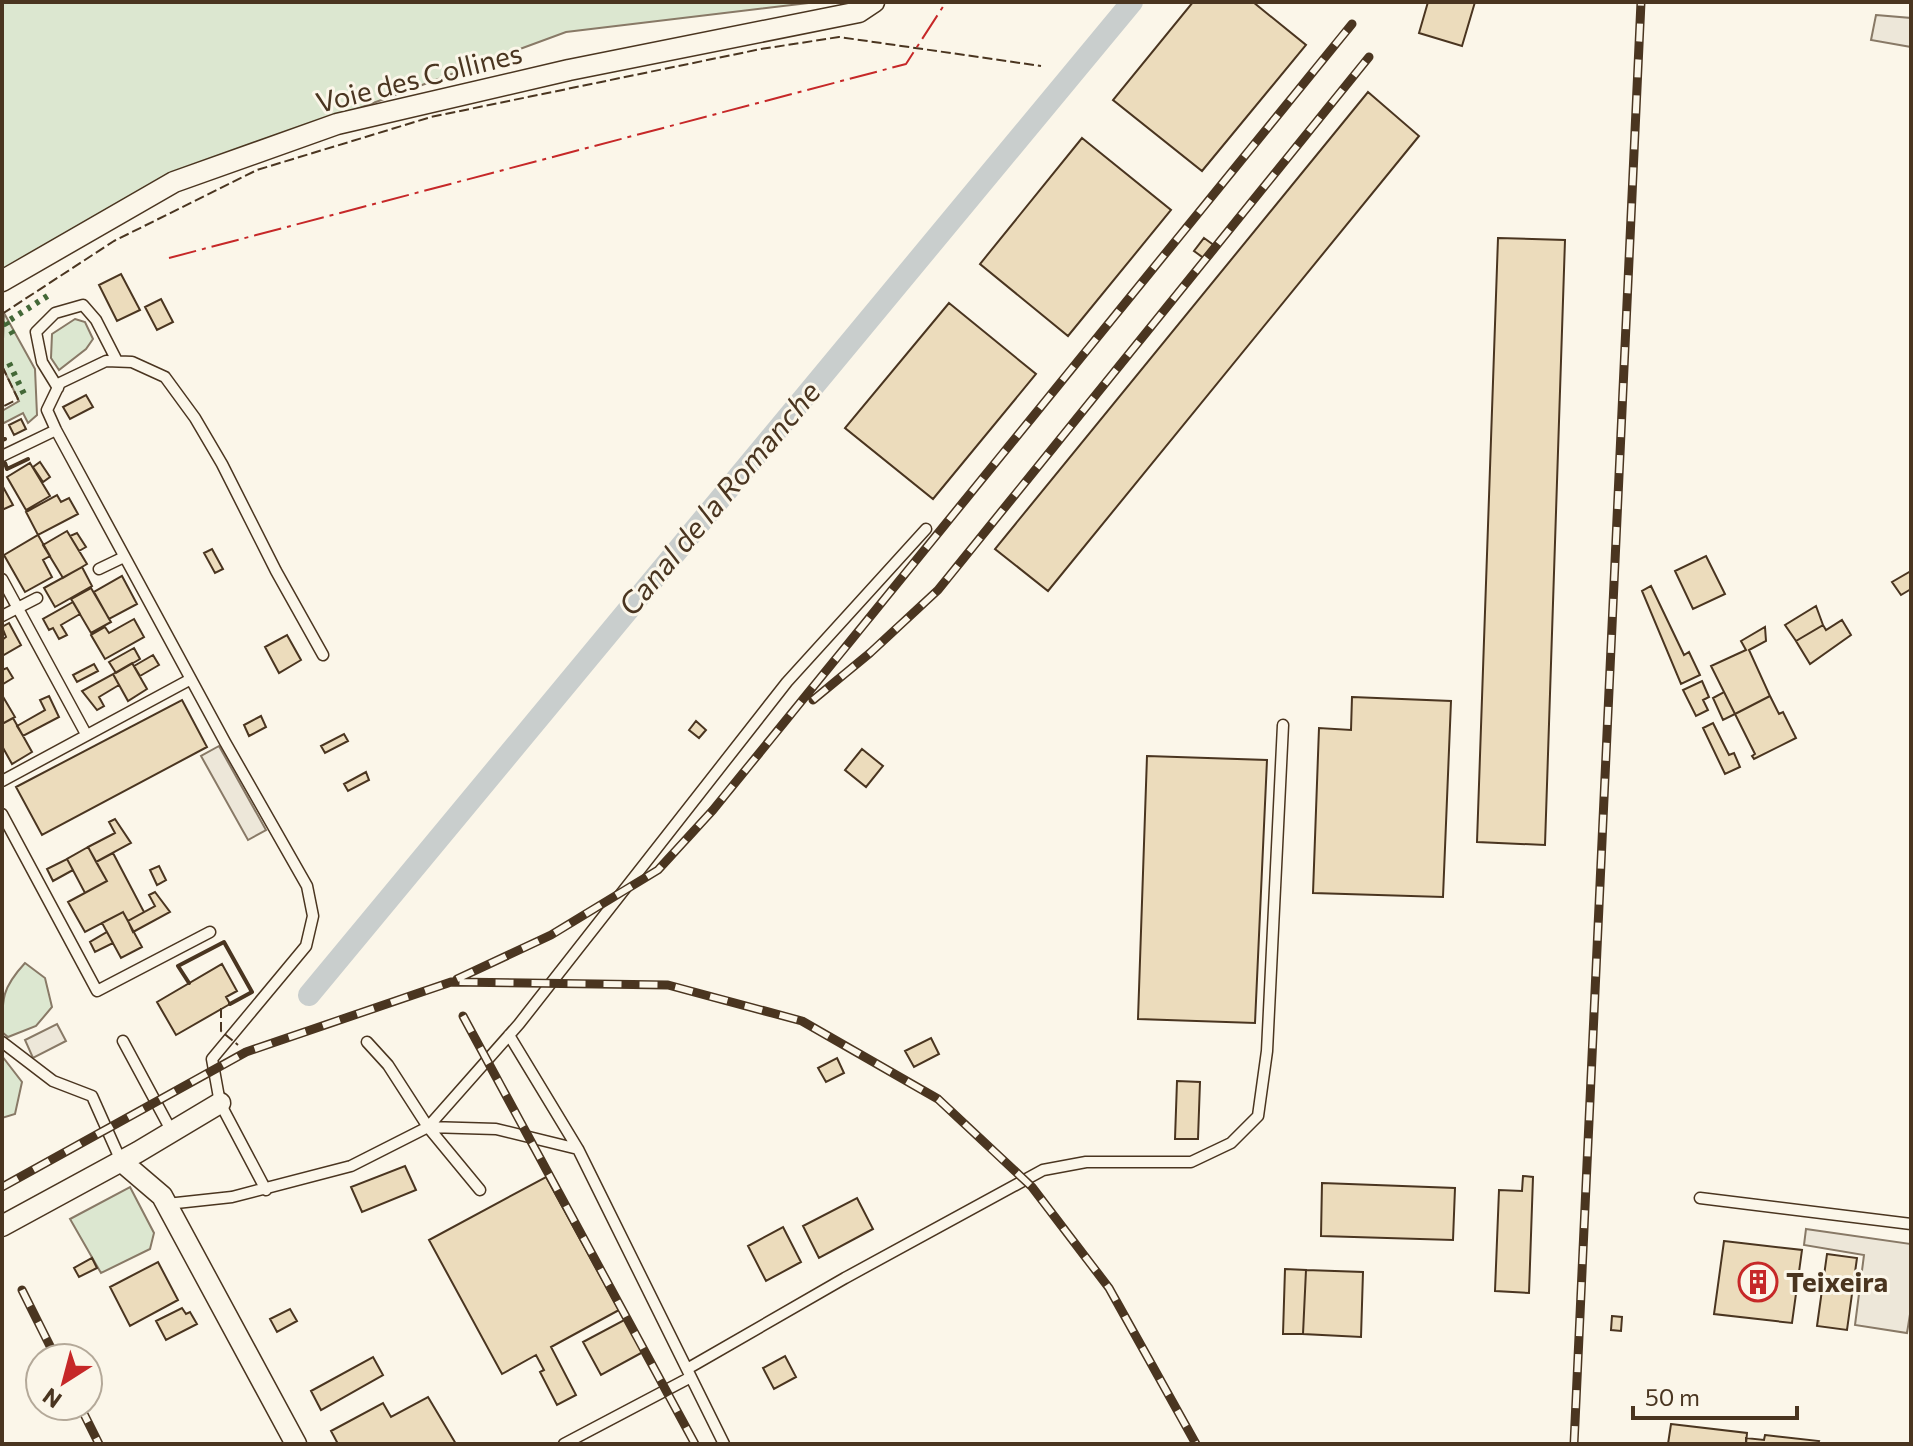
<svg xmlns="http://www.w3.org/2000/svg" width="1913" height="1446" viewBox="0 0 1913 1446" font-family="Commissioner,sans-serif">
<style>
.green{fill:#dce7d0;stroke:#887966;stroke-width:2}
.parking{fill:#ede7d9;stroke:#887966;stroke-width:2}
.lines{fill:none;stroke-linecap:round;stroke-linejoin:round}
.canal{stroke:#c9cecd;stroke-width:22}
.building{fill:#ecdcbc;stroke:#4a3520;stroke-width:2}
.service-casing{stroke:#4a3520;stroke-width:13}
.minor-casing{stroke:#4a3520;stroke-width:23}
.service{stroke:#fbf6e9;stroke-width:10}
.minor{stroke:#fbf6e9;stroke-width:20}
.rail-casing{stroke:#4a3520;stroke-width:9}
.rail{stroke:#fbf6e9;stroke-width:6;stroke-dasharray:18;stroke-linecap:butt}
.hedge{stroke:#436837;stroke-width:6;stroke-dasharray:4 6;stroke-linecap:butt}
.fence{stroke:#4a3520;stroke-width:2;stroke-dasharray:10 4;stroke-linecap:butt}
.wall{stroke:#4a3520;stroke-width:4}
.power{stroke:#c62828;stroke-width:2;stroke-dasharray:28 6 4 6;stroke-linecap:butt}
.labels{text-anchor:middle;stroke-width:6;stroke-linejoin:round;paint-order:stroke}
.street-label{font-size:28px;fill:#4a3520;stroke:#fbf6e9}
.poi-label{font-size:28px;font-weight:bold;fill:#4a3520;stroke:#fbf6e9;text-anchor:start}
.water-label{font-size:30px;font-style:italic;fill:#4a3520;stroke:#fbf6e9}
</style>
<rect width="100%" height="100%" fill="#fbf6e9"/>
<path class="green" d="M2 2H817L566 32 232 155 2 273Z
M4 313 35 369 37 415 28 423 23 413 2 424V411L19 401 2 366Z
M75 319 85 322 93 339 86 349 59 370 51 358 52 334Z
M25 963 45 978 52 1007 36 1026 8 1037 2 1032C2 998 2 988 25 963Z
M2 1056 22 1082 15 1114 2 1118Z
M130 1187 154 1233 150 1249 101 1273 70 1219Z"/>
<path class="parking" d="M1876 15 1911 18V47L1871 40Z
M219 746 266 830 248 840 201 756Z
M57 1024 66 1041 33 1058 25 1040Z
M1806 1229 1911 1244V1308L1907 1333 1855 1325 1864 1255 1804 1245Z"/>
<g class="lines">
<path class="canal" d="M309 995 1132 2"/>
</g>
<path class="building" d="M1193 2H1253L1306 45 1202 171 1113 100Z
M1428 2H1475L1462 46 1419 33Z
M1368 92 1419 136 1048 591 995 549Z
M1082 138 1171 210 1068 336 980 264Z
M1204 238 1215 246 1205 259 1194 251Z
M1498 238 1565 240 1545 845 1477 842Z
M121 274 140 310 117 321 99 285Z
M161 299 173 322 157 330 145 307Z
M949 303 1036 374 933 499 845 428Z
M86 395 93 407 70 419 63 407Z
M21 419 26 429 14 435 9 425Z
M40 462 50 477 43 482 33 467Z
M30 463 50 496 26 510 7 477Z
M2 485 13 505 2 510Z
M57 495 61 502 69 498 78 514 38 535 26 512Z
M67 531 87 564 63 578 43 545Z
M77 533 86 547 79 551 70 536Z
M38 535 50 556 43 560 52 577 25 592 4 555Z
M212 549 223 569 215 573 204 553Z
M1706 556 1725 594 1693 609 1675 571Z
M82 567 92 586 55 607 44 588Z
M1911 571V589L1901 595 1892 582Z
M122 576 137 604 109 619 94 592Z
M1651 586 1684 655 1689 652 1700 675 1681 684 1642 591Z
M91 588 111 622 91 633 71 599Z
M73 602 80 614 61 625 67 635 59 639 53 628 49 630 43 619Z
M1816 606 1823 625 1796 641 1785 625Z
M134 619 144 637 105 659 91 635 105 627 109 633Z
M1842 620 1851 635 1810 664 1796 641 1823 625 1826 630Z
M9 623 21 645 2 656V640L6 637 2 627Z
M1765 627 1766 641 1749 650 1770 696 1735 714 1711 666 1746 650 1741 641Z
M287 635 301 660 279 673 265 647Z
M134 648 140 659 116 673 109 662Z
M153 655 159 665 140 676 134 666Z
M132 663 147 689 128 701 113 674Z
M94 664 98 671 77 682 73 675Z
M7 668 13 678 3 684 2 670Z
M113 674 119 685 99 697 104 706 97 710 82 691Z
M1702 681 1709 697 1703 700 1708 710 1696 716 1683 690Z
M1724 692 1735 714 1723 720 1713 698Z
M2 695 15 717 2 724Z
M49 696 59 717 23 736 17 726 45 710 40 700Z
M1770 696 1779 714 1783 712 1796 738 1754 759 1752 756 1755 754 1735 714Z
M1352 697 1451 701 1443 897 1313 893 1319 728 1351 730Z
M182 700 207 747 42 835 16 787Z
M261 716 266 727 249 736 244 725Z
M13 718 32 752 12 764 2 746V724Z
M696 721 706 730 699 738 689 730Z
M1713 723 1729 755 1734 753 1740 767 1725 774 1703 728Z
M344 734 348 741 325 753 321 746Z
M862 749 883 766 866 787 845 770Z
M1147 756 1267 760 1255 1023 1138 1019Z
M366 772 369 780 348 791 344 784Z
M115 819 131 843 96 862 88 847 115 833 109 822Z
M88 847 107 881 85 893 67 859Z
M113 853 144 912 128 921 123 912 85 932 68 902 107 881 96 862Z
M67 859 73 870 53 881 47 869Z
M159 866 166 880 157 885 150 870Z
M155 892 170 912 133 932 128 921 155 906 149 895Z
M123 912 142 947 121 958 102 923Z
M107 932 113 943 95 952 90 942Z
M222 964 237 991 226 997 230 1004 176 1035 157 1002Z
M931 1038 939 1054 914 1067 905 1051Z
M837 1058 844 1073 826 1082 818 1068Z
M1177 1081 1200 1082 1198 1139H1175Z
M405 1166 416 1190 362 1212 351 1187Z
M1523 1176 1533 1177 1529 1293 1495 1291 1499 1190 1522 1191Z
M546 1177 619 1310 551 1347 576 1395 557 1405 540 1372 544 1370 536 1355 502 1374 429 1240Z
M1322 1183 1455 1188 1453 1240 1321 1236Z
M857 1198 873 1229 819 1258 803 1226Z
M783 1227 801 1262 766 1281 748 1246Z
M1724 1241 1802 1250 1792 1323 1714 1314Z
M1827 1254 1857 1258 1847 1330 1817 1326Z
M92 1258 97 1268 79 1277 74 1268Z
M158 1262 178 1300 130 1326 110 1287Z
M1285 1269 1306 1270 1303 1334H1283Z
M1306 1270 1363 1272 1361 1337 1303 1334Z
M182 1308 186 1314 190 1312 197 1324 166 1340 156 1321Z
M290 1309 297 1321 277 1332 270 1319Z
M1612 1316 1622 1317 1621 1331 1611 1330Z
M626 1319 643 1352 601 1375 583 1342Z
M785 1356 796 1377 774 1389 763 1368Z
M373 1357 383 1375 321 1410 311 1391Z
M428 1397 456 1444H338L331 1431 383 1403 391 1417Z
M1671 1424 1747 1433 1746 1444H1668Z
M1765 1435 1819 1441 1818 1444H1746V1438L1764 1440Z"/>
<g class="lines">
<g class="service-casing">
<path id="service" d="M58 388 42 362 36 332 55 313 83 305 96 320 117 361
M2 456 56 430
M99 569 124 557
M2 579 86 734
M2 616 37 598
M2 781 191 679
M2 814 97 991 210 932
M509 1035 578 1149 724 1444
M123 1041 172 1132
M2 1042 53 1081 92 1096 121 1161
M367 1042 388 1065 428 1127 480 1190
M428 1127 519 1024 787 682 926 529
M266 1190 220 1103 212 1059 306 946 313 916 307 886 225 742 56 430 47 410 60 383 106 361 132 362 165 377 195 418 222 464 276 571 323 655
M1700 1198 1911 1224
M167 1204 232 1197 351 1166 428 1127 496 1129 578 1149
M687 1369 845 1278 1043 1170 1086 1162H1191L1231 1143 1258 1116 1267 1051 1283 725
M564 1444 691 1377"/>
</g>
<g class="minor-casing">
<path id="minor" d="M2 281 174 182 337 124 569 70 859 12 874 2
M121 1161 162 1196 296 1444
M2 1226 138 1152 220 1103"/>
</g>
<use href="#service" class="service"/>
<use href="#minor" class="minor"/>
<g class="rail-casing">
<path id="rail" d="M813 700 870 653 938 590 1369 57
M457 979 551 935 658 870 713 810 1352 24
M463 1016 695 1444
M2 1187 246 1052 451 982 668 985 802 1021 938 1099 1032 1187 1109 1288 1196 1444
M22 1290 56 1358
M80 1406 99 1444
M1574 1444 1641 2"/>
</g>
<use href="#rail" class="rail"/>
<path class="hedge" d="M6 322 14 336
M2 325 49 295
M9 363 25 396"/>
<path class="fence" d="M2 314 114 241 257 170 431 117 761 49 839 37 1041 66
M2 366 18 399 2 407
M2 440 3 442
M221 1008V1031L238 1045"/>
<path class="wall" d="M2 440 5 439
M2 465 5 463 7 469 28 459
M189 983 178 966 224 942 252 992 230 1004"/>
<path class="power" d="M169 258 906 64 946 2"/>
</g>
<defs>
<g id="building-ring" transform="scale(2)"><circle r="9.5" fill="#fbf6e9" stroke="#c62828" stroke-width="1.5"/><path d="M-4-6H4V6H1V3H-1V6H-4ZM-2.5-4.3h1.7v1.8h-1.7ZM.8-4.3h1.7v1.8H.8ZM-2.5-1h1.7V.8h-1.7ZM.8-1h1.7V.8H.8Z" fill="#c62828"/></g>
</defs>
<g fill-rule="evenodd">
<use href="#building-ring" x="1758" y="1282"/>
</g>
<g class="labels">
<g class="street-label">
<text transform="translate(419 78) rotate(-14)" y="10">Voie des Collines</text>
</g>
<g class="poi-label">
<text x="1786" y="1292">Teixeira</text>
</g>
<g class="water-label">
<text transform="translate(720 499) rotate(-50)" y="10">Canal de la Romanche</text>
</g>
</g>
<rect width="1913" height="1446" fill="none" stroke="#4a3520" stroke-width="8"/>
<g transform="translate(64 1382) rotate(216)"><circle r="38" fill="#fbf6e9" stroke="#b4a999" stroke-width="2"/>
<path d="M0-6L14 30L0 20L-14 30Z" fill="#c62828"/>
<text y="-12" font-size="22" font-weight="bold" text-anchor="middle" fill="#4a3520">N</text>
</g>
<path d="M1633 1406v12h164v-12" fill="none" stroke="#4a3520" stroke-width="4"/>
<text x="1645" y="1406" font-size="24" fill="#4a3520" stroke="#fbf6e9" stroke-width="6" paint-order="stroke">50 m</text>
</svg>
